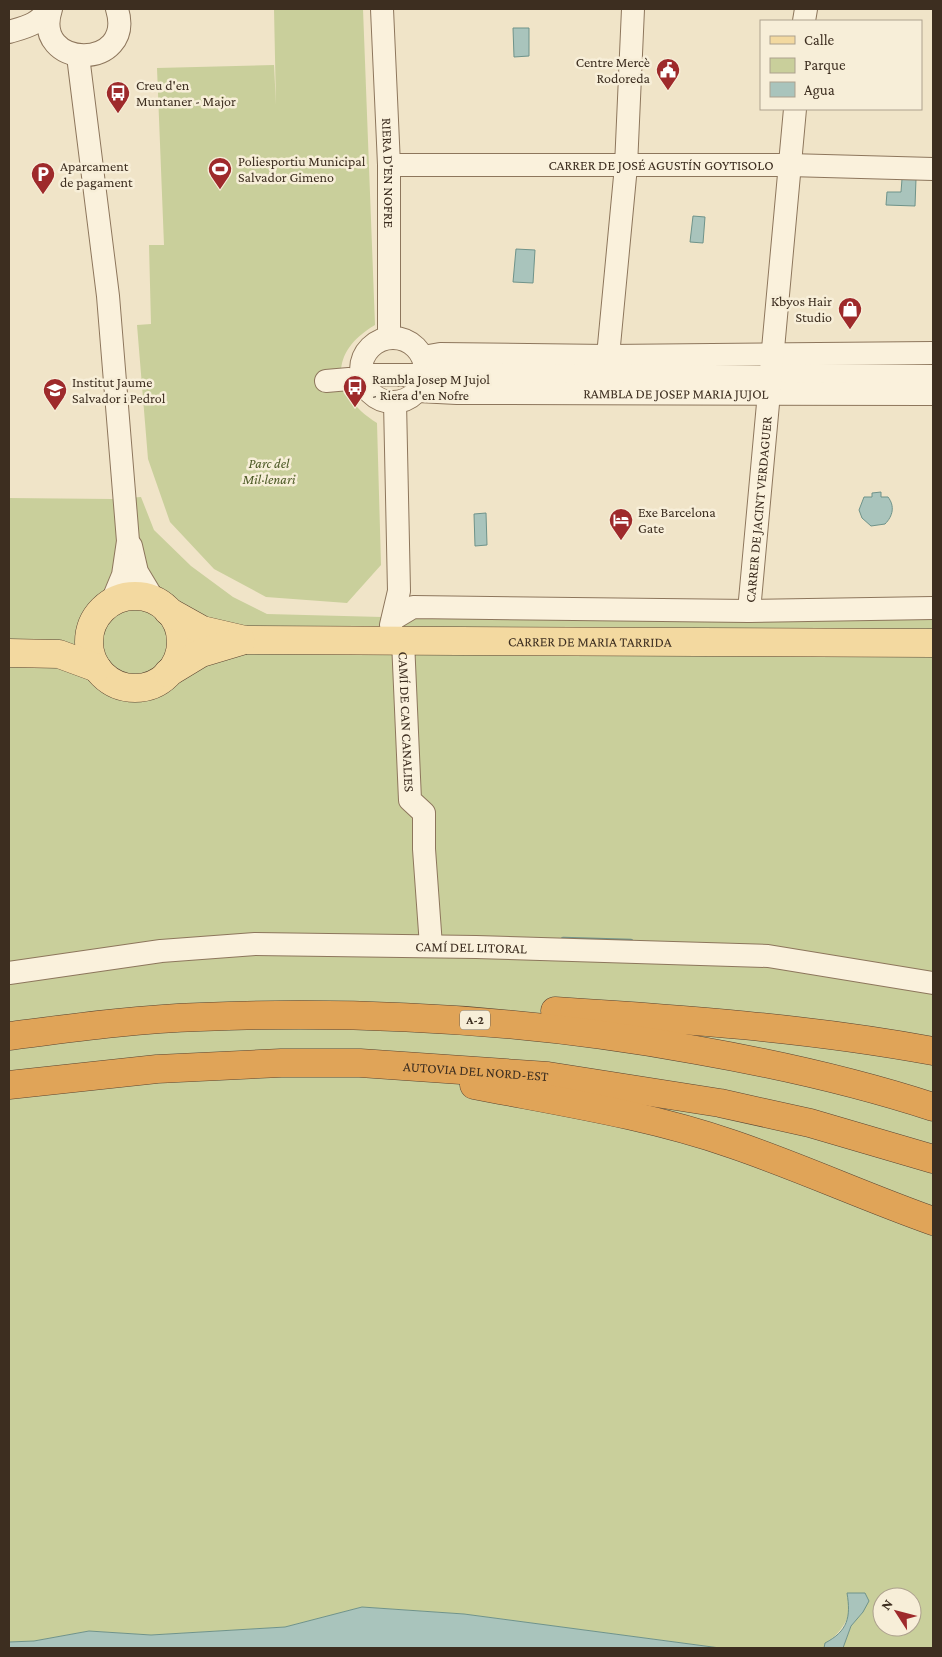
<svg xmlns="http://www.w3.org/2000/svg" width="942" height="1657" viewBox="0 0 942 1657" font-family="'Crimson Pro',serif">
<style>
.green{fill:#c9cf9b;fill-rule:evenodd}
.water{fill:#a9c4bc;stroke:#6f938a}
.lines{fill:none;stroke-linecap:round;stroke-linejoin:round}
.stream{stroke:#6f938a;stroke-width:4.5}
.minor-casing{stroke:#8d765c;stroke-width:24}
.major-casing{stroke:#5b4430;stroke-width:29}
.highway-casing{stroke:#5b4430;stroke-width:29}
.minor{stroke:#faf1dc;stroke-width:22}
.major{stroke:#f3d9a0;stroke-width:28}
.highway{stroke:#e0a458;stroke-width:28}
.labels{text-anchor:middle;stroke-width:5;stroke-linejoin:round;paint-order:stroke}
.shield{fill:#f7eed8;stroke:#756857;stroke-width:1}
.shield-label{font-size:12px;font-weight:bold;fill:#3d2e20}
.poi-label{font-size:14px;fill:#3d2e20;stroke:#f7eed8;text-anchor:start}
.street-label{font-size:14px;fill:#3d2e20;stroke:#f7eed8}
.park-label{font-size:14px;font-style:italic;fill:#4d5a26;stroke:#f7eed8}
</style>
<rect width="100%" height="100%" fill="#f0e4c8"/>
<path class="green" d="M274 9H363L375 325C327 353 332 395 377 423L381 565 347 603 266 597 214 569 170 522 148 459 137 325 151 324 149 245H164L157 68 274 65 276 105Z
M141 497 154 530 191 566 233 597 267 614 382 617 933 616V1648H843L851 1626 863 1612 850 1613C844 1626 838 1636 825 1643L824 1648H720L464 1614 362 1607 285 1627 151 1635 89 1631 34 1641 9 1642V498L112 499ZM882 1597H912V1627H882Z"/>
<path class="water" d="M513 28H529V56L514 57Z
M902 179H916L915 206 886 205 887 192H901Z
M693 216 705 217 703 243 690 242Z
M516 249 535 250 533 283 513 282Z
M881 492V497H888C895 506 893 516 885 524L871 526 862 518 859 510 864 497H872V493Z
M486 513 487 545 475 546 474 514Z
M847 1593H865L869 1601 863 1612 851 1626 843 1648H824L825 1643C848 1631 851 1617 847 1593Z
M362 1607 464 1614 720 1648H9V1642L34 1641 89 1631 151 1635 285 1627Z"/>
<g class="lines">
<path class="stream" d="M563 939 631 941"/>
<g class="minor-casing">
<g id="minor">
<path d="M51 9C31 70 136 71 117 9"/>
<path id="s1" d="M382 9 389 165V337"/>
<path d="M804 21 806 9"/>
<path d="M9 32C29 26 36 25 50 9"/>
<path d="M78 56 108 296 128 541 123 575 111 604"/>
<path id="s2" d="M389 165H789L933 169"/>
<circle cx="393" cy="370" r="32"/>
<path d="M608 356 626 166 633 9"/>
<path d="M423 357 440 354 608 356 933 353"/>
<path d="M439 374 765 377"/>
<path d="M370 375H415"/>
<path d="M779 375 933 376"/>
<path d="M326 381 349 379"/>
<path id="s3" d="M418 391 457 393 933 394"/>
<path d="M131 546 137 572 155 602"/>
<path id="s4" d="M749 611 795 109"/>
<path d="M393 619 413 607 749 611 933 608"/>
<path d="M391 625 399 591 395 402"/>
<path id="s5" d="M403 641 410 800 424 813V849L431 946"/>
<path id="s6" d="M9 973 161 951 255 944 476 947 768 956 933 983"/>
</g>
</g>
<g class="major-casing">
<g id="major">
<circle cx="135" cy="642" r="46"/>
<path id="s7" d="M168 611 202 630 245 640 933 643"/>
<path d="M9 653 59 654 97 668"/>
<path d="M168 673 201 653 241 641"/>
</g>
</g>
<g class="highway-casing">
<g id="highway">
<path d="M555 1011C681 1019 809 1028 933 1051"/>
<path d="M9 1036C72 1028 136 1019 200 1017 367 1010 532 1020 696 1050 776 1064 856 1082 933 1107"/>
<path id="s8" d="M9 1085 157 1069 281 1063H360L548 1076 720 1103 810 1123 933 1159"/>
<path d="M474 1085C561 1102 648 1115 732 1144 800 1167 865 1197 933 1221"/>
</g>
</g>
<use href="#minor" class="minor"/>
<use href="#major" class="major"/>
<use href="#highway" class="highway"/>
</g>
<defs>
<g id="civic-pin" transform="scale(1.25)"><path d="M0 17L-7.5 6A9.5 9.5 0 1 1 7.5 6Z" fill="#9e2a2b" stroke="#f7eed8"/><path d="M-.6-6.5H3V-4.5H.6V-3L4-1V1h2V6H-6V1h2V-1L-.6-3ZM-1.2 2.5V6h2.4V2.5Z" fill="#fff"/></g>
<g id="bus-pin" transform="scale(1.25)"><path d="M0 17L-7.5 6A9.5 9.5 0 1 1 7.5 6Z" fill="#9e2a2b" stroke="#f7eed8"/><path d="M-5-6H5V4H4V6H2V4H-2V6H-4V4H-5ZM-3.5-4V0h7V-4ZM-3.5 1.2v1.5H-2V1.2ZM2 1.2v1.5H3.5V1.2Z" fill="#fff"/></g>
<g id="stadium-pin" transform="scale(1.25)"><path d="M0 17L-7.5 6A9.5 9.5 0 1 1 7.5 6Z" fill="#9e2a2b" stroke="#f7eed8"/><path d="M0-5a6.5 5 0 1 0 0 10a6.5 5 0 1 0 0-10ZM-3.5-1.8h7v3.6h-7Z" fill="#fff"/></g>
<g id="parking-pin" transform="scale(1.25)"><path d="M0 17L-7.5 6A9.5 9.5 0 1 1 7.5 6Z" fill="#9e2a2b" stroke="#f7eed8"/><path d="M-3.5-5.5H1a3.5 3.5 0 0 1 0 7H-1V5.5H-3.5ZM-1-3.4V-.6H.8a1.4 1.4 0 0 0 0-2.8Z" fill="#fff"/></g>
<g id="shop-pin" transform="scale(1.25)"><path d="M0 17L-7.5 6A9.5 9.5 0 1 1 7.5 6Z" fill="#9e2a2b" stroke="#f7eed8"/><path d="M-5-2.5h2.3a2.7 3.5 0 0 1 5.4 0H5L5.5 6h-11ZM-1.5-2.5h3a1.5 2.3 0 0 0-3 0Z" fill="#fff"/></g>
<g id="school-pin" transform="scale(1.25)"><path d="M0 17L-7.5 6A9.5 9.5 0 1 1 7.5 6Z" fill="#9e2a2b" stroke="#f7eed8"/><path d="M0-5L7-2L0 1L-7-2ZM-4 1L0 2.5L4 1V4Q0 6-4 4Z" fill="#fff"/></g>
<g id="hotel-pin" transform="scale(1.25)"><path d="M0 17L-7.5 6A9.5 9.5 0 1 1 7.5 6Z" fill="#9e2a2b" stroke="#f7eed8"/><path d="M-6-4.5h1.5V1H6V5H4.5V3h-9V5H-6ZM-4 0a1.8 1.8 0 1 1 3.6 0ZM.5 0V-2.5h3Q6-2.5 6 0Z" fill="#fff"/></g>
</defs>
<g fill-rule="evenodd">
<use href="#civic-pin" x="668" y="70"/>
<use href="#bus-pin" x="118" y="93"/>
<use href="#stadium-pin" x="220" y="169"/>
<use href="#parking-pin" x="43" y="174"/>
<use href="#shop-pin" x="850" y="309"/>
<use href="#bus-pin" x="355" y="387"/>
<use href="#school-pin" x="55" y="390"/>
<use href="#hotel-pin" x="621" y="520"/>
</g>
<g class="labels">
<rect class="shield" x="460" y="1010.5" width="30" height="19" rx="4"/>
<g class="shield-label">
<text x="475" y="1024">A-2</text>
</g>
<g class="poi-label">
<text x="650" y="67" text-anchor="end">Centre Mercè<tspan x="650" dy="16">Rodoreda</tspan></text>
<text x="136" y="90">Creu d'en<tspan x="136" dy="16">Muntaner - Major</tspan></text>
<text x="238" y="166">Poliesportiu Municipal<tspan x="238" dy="16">Salvador Gimeno</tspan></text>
<text x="60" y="171">Aparcament<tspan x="60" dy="16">de pagament</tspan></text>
<text x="832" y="306" text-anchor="end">Kbyos Hair<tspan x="832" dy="16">Studio</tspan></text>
<text x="372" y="384">Rambla Josep M Jujol<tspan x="372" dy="16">- Riera d'en Nofre</tspan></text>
<text x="72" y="387">Institut Jaume<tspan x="72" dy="16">Salvador i Pedrol</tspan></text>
<text x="638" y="517">Exe Barcelona<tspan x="638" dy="16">Gate</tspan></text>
</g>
<g class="street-label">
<text dy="5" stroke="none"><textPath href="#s2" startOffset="272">CARRER DE JOSÉ AGUSTÍN GOYTISOLO</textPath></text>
<text dy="5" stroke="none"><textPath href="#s1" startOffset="164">RIERA D'EN NOFRE</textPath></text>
<text dy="5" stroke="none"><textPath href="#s3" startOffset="258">RAMBLA DE JOSEP MARIA JUJOL</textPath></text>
<text dy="5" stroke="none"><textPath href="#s4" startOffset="102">CARRER DE JACINT VERDAGUER</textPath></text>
<text dy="5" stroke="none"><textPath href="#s7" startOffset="428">CARRER DE MARIA TARRIDA</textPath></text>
<text dy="5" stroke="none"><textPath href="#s5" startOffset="81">CAMÍ DE CAN CANALIES</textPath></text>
<text dy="5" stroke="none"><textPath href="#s6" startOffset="464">CAMÍ DEL LITORAL</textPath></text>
<text dy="5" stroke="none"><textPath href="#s8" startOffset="468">AUTOVIA DEL NORD-EST</textPath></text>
</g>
<g class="park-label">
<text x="269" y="468">Parc del<tspan x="269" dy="16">Mil·lenari</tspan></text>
</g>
</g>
<rect width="942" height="1657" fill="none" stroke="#3d2e20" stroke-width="20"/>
<rect x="760" y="20" width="162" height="90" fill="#f7eed8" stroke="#ada18e"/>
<rect x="770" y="36" width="25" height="8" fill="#f3d9a0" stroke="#ada18e"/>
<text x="804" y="45" font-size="15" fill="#3d2e20">Calle</text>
<rect x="770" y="58" width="25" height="15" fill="#c9cf9b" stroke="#ada18e"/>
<text x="804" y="70" font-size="15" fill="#3d2e20">Parque</text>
<rect x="770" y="82" width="25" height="15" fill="#a9c4bc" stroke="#ada18e"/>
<text x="804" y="95" font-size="15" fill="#3d2e20">Agua</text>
<g transform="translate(897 1612) rotate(306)"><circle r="24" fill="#f7eed8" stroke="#ada18e"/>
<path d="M0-4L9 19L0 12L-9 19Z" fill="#9e2a2b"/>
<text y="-8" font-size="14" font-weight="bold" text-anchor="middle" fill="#3d2e20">N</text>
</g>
</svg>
